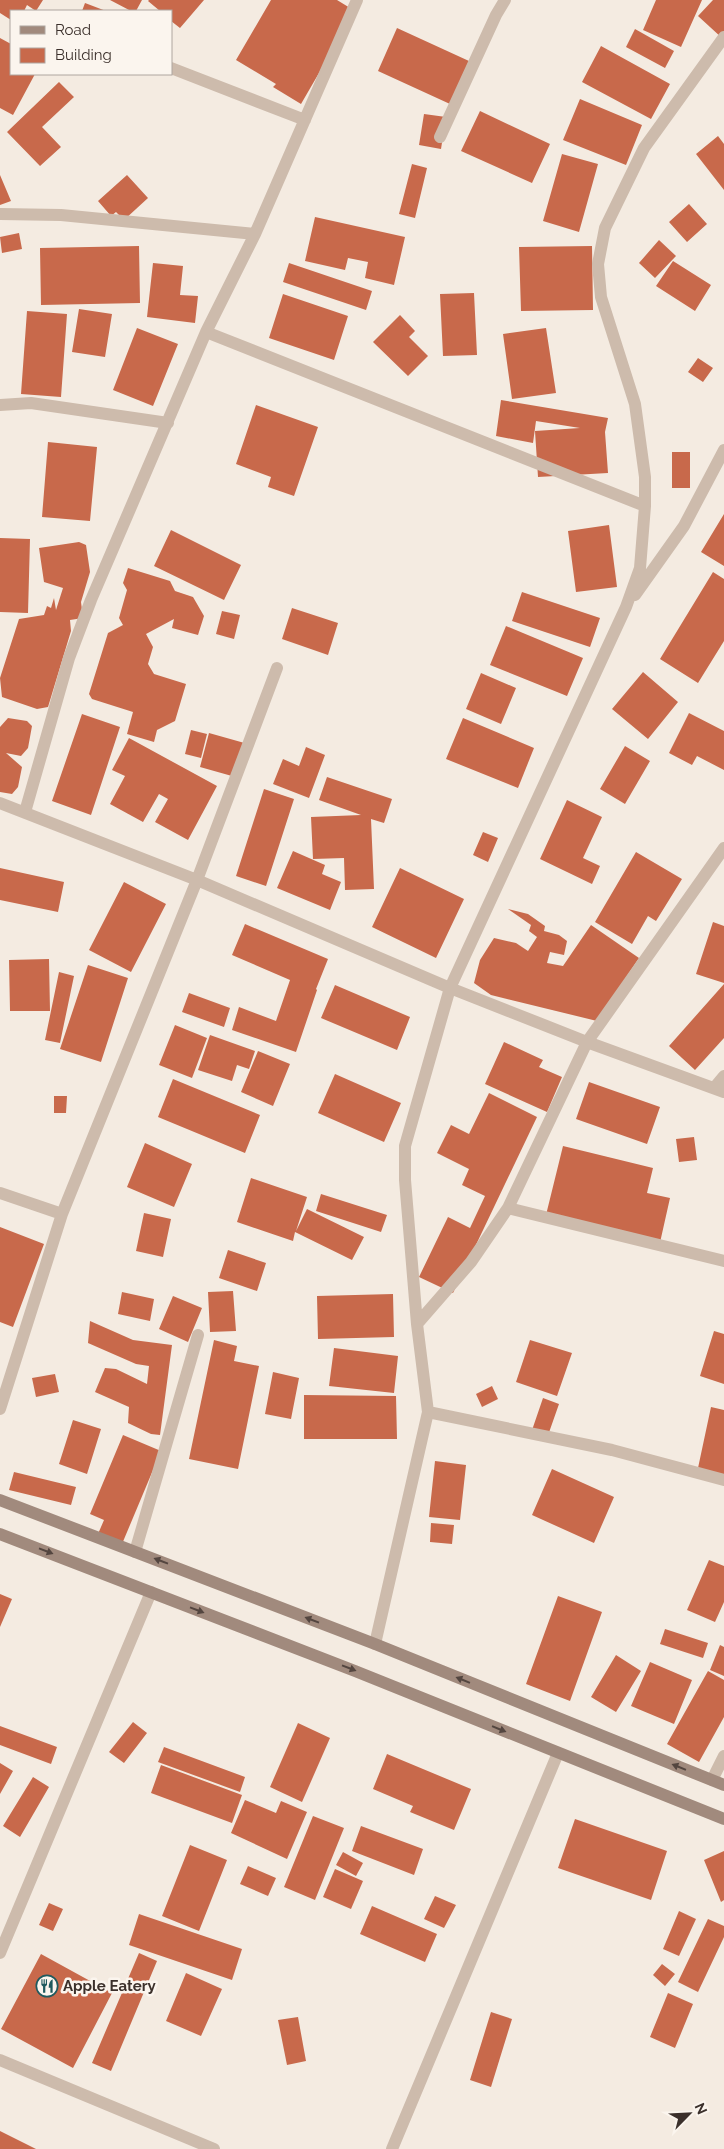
<svg xmlns="http://www.w3.org/2000/svg" width="724" height="2149" viewBox="0 0 724 2149" font-family="Raleway,sans-serif">
<style>
.building{fill:#c8694b}
.lines{fill:none;stroke-linecap:round;stroke-linejoin:round}
.street{stroke:#cdbbac;stroke-width:12}
.secondary{stroke:#a18a7d;stroke-width:12}
.oneway{fill:#544640}
.labels{text-anchor:middle;stroke-width:5;stroke-linejoin:round;paint-order:stroke}
.poi-label{font-size:15px;font-weight:bold;fill:#3b302b;stroke:#fbf5ee;text-anchor:start}
</style>
<rect width="100%" height="100%" fill="#f4ebe1"/>
<path class="building" d="M0 0H43L36 11 27 5 24 11H11V20L0 13Z
M110 0H142L136 11H131Z
M149 0H204L180 28 171 21V11H160L148 1Z
M271 0H337L355 11 301 104 273 87 276 84 236 60Z
M656 0H702L681 47 643 30Z
M713 0H724V36L722 38 698 16Z
M85 3 106 11H82Z
M397 28 469 61 450 104 378 71Z
M635 29 674 51 665 68 626 47Z
M0 38 11 44V74H35L13 115 0 108Z
M601 46 670 84 651 119 582 82Z
M59 82 74 97 42 127 61 147 40 166 7 132Z
M580 99 642 125 626 165 563 140Z
M480 111 550 144 532 183 461 151Z
M424 114 446 117 441 149 419 145Z
M718 136 724 144V190L696 154Z
M562 154 598 164 579 232 543 221Z
M412 164 427 168 415 218 399 214Z
M0 175 11 201 0 205Z
M127 175 148 198 124 220 116 212 111 216 98 201Z
M689 204 707 224 687 242 669 222Z
M315 217 405 237 394 285 365 278 368 262 348 258 345 270 305 261Z
M19 233 22 249 2 253 0 237Z
M659 240 676 256 655 278 639 263Z
M139 246 140 303 41 305 40 248Z
M592 246 593 310 521 311 519 247Z
M673 261 711 285 695 311 656 286Z
M153 263 183 266 180 295 198 296 195 323 147 317Z
M289 263 372 291 366 310 283 282Z
M474 293 477 355 443 356 440 294Z
M283 294 348 316 334 360 269 338Z
M79 309 112 314 105 357 72 352Z
M27 311 67 314 61 397 21 394Z
M400 315 415 331 409 337 428 356 408 376 373 342Z
M137 328 178 344 153 406 113 390Z
M546 328 556 393 512 399 503 334Z
M698 358 713 368 703 382 688 372Z
M501 400 608 418 605 432 608 473 538 477 535 431 580 428 536 421 533 443 496 436Z
M256 405 318 427 294 496 268 487 271 477 236 464Z
M48 442 97 447 90 521 42 517Z
M672 452H690V488H672Z
M724 514V566L701 552Z
M609 525 617 587 576 592 568 531Z
M171 530 241 565 224 600 154 566Z
M0 538 30 539 28 613 0 612Z
M79 542 86 545 90 572 81 602 83 618 70 620 71 631 48 707 37 709 2 697 0 678 19 619 44 615 47 606 51 608 54 598 56 610 63 588 44 582 39 548Z
M128 568 170 581 175 591 193 597 204 616 198 635 172 628 174 619 146 634 153 647 148 664 154 674 186 684 175 721 157 730 154 742 127 734 133 712 92 699 89 694 108 633 123 625 119 618 127 590 123 583Z
M713 572 724 579V641L698 683 660 659Z
M522 592 600 618 590 647 512 621Z
M292 608 338 623 328 655 282 639Z
M222 611 240 615 234 639 216 634Z
M506 626 583 658 567 696 490 665Z
M643 672 678 702 648 739 612 709Z
M481 673 516 688 501 724 466 709Z
M689 713 724 731V770L697 756 692 765 669 753Z
M82 714 120 727 91 815 52 801Z
M8 718 27 721 32 726 28 748 21 756 6 753 22 767 18 787 12 794 0 792V727Z
M463 718 534 748 518 788 446 759Z
M191 730 207 734 201 758 185 754Z
M209 733 248 744 239 778 200 767Z
M129 738 217 786 188 840 155 822 168 799 159 794 143 822 110 804 125 776 112 770Z
M625 746 650 761 625 804 600 789Z
M306 747 325 755 309 798 273 784 283 759 299 766Z
M327 777 392 799 384 823 371 819 374 889 345 890 344 858 313 859 311 817 361 815 319 800Z
M264 789 294 799 266 886 236 876Z
M567 800 602 817 583 858 600 866 592 884 540 859Z
M483 832 498 838 488 862 473 855Z
M293 851 325 865 322 874 341 882 330 910 277 888Z
M636 852 682 879 656 921 648 916 632 944 595 922Z
M0 868 64 882 58 912 0 900Z
M400 868 464 899 436 958 372 927Z
M124 882 166 904 131 972 89 950Z
M508 909 528 914 545 926 544 931 559 935 567 941 564 955 550 952 547 963 563 966 591 925 639 958 597 1021 491 995 474 983 480 960 494 938 516 943 528 951 537 937 529 931 531 925Z
M713 922 724 926V983L696 974Z
M245 924 328 959 316 989 317 990 296 1052 232 1030 239 1007 276 1021 290 980 232 955Z
M49 959 50 1011H10L9 960Z
M88 965 128 978 101 1062 60 1049Z
M59 972 74 976 60 1043 45 1040Z
M724 984V1038L695 1070 669 1046Z
M335 985 410 1017 397 1050 321 1018Z
M189 993 230 1008 224 1027 182 1012Z
M175 1025 207 1038 192 1078 159 1065Z
M210 1035 255 1051 249 1069 237 1065 232 1081 198 1070Z
M504 1042 543 1060 539 1067 562 1077 547 1112 485 1084Z
M258 1051 290 1064 273 1106 241 1092Z
M335 1074 401 1103 384 1142 318 1113Z
M173 1079 260 1115 245 1153 158 1117Z
M589 1082 660 1107 647 1144 576 1119Z
M489 1093 537 1117 453 1293 419 1277 448 1217 470 1228 485 1196 462 1185 469 1169 437 1153 451 1125 469 1134Z
M54 1096H67L66 1113H54Z
M694 1137 697 1160 679 1162 676 1139Z
M145 1143 192 1164 174 1207 127 1187Z
M563 1146 653 1168 647 1193 670 1198 659 1247 545 1219Z
M251 1178 307 1197 296 1231 307 1209 364 1237 352 1260 295 1232 293 1241 237 1222Z
M321 1194 387 1215 381 1232 316 1211Z
M144 1213 171 1219 163 1257 136 1251Z
M0 1227 44 1244 13 1327 0 1322Z
M228 1250 266 1263 257 1291 219 1278Z
M233 1291 236 1331 210 1332 208 1292Z
M122 1292 154 1299 150 1321 118 1314Z
M393 1294 394 1337 318 1339 317 1296Z
M173 1296 202 1308 188 1342 159 1329Z
M90 1321 133 1340 172 1345 160 1435 151 1434 128 1423 129 1407 95 1392 105 1368 116 1369 147 1384 149 1366 136 1364 88 1343Z
M714 1331 724 1334V1384L700 1376Z
M214 1340 237 1346 234 1361 259 1366 238 1469 189 1459Z
M530 1340 572 1353 557 1396 516 1382Z
M334 1348 398 1356 394 1393 329 1386Z
M273 1372 299 1378 291 1419 265 1414Z
M55 1374 59 1392 36 1397 32 1378Z
M492 1386 498 1399 482 1407 476 1394Z
M304 1395 396 1396 397 1439H304Z
M543 1398 559 1404 546 1441 530 1436Z
M711 1407 724 1410V1483L698 1468Z
M73 1420 101 1429 87 1474 59 1464Z
M123 1435 161 1451 122 1544 98 1534 104 1520 90 1514Z
M435 1461 466 1465 460 1520 429 1517Z
M552 1469 614 1497 594 1543 532 1515Z
M14 1472 76 1487 71 1505 9 1490Z
M431 1523 454 1525 452 1544 430 1542Z
M709 1560 724 1566V1602L715 1622 687 1610Z
M0 1594 12 1599 0 1627Z
M558 1596 602 1612 570 1701 526 1684Z
M665 1629 708 1643 703 1658 660 1644Z
M720 1645 724 1647V1676L710 1670Z
M616 1655 641 1671 616 1712 591 1697Z
M650 1662 692 1680 674 1724 631 1706Z
M708 1671 724 1680V1717L699 1762 667 1744Z
M133 1722 147 1733 124 1763 109 1752Z
M298 1723 330 1738 302 1802 270 1787Z
M0 1726 57 1747 51 1764 0 1745Z
M164 1747 245 1777 240 1792 158 1762Z
M387 1754 471 1789 454 1830 410 1812 413 1806 373 1789Z
M0 1763 13 1771 0 1794Z
M161 1765 242 1795 232 1823 151 1793Z
M33 1777 49 1787 20 1837 3 1826Z
M245 1800 276 1813 281 1801 307 1812 287 1859 231 1833Z
M313 1816 344 1828 315 1900 284 1887Z
M575 1819 667 1851 651 1900 558 1868Z
M361 1826 423 1849 414 1875 352 1851Z
M190 1845 227 1860 199 1931 162 1916Z
M724 1851V1900L721 1902 704 1860Z
M343 1852 363 1863 356 1876 336 1865Z
M248 1866 276 1878 268 1896 240 1884Z
M335 1869 363 1881 351 1909 323 1897Z
M435 1896 456 1905 444 1928 424 1919Z
M49 1903 63 1909 53 1931 39 1925Z
M372 1906 437 1934 425 1962 360 1934Z
M679 1911 696 1919 679 1956 663 1949Z
M139 1914 242 1949 232 1980 129 1945Z
M708 1919 724 1926V1937L698 1992 678 1982Z
M139 1953 157 1961 111 2071 92 2063Z
M41 1954 112 1993 73 2068 1 2029Z
M662 1964 675 1974 665 1986 653 1975Z
M186 1973 222 1989 201 2036 166 2021Z
M668 1993 693 2004 675 2048 650 2037Z
M491 2012 512 2019 491 2087 470 2080Z
M298 2017 306 2061 287 2065 278 2020Z
M0 2131 36 2149H0Z"/>
<g class="lines">
<path class="street" d="M171 68 305 120
M440 137 496 15 505 0
M0 214 61 215 255 234
M206 332 645 506
M0 405 31 403 168 423
M635 595 684 526 724 450
M0 803 197 880 450 988 587 1042 724 1092
M25 812 69 658 91 600 206 332 255 234 357 0
M714 1088 724 1076
M0 1193 62 1214
M508 1208 724 1261
M417 1324 471 1262 508 1208 587 1042 724 848
M0 1409 62 1214 197 880 277 668
M428 1412 612 1450 724 1480
M135 1552 198 1335
M375 1644 428 1412 417 1324 405 1180V1146L450 988 626 607 640 568 645 506V477L635 404 601 297 598 264 605 228 644 148 724 37
M712 1780 724 1756
M0 1953 151 1592
M0 2060 214 2149
M392 2149 558 1753"/>
<path class="secondary" d="M0 1500 375 1644 724 1785
M0 1534 355 1671 724 1819"/>
</g>
<defs><path id="oneway-solid" d="M-6-.8H1V-3.2L6.5 0L1 3.2V.8H-6Z" transform="scale(1.25)"/></defs>
<g class="oneway">
<use href="#oneway-solid" transform="translate(46 1551) rotate(21)"/>
<use href="#oneway-solid" transform="translate(161 1561) rotate(-159)"/>
<use href="#oneway-solid" transform="translate(197 1610) rotate(21)"/>
<use href="#oneway-solid" transform="translate(312 1620) rotate(-159)"/>
<use href="#oneway-solid" transform="translate(349 1668) rotate(21)"/>
<use href="#oneway-solid" transform="translate(463 1680) rotate(-158)"/>
<use href="#oneway-solid" transform="translate(499 1729) rotate(22)"/>
<use href="#oneway-solid" transform="translate(679 1767) rotate(-158)"/>
</g>
<defs>
<g id="restaurant-ring" transform="scale(1.125)"><circle r="9.5" fill="#fbf5ee" stroke="#1f5a5e" stroke-width="1.5"/><path d="M-5-6h1v4h1v-4h1v4h1v-4h1v5L-1.5 .5V6h-2V.5L-5-1ZM5-6V6H3V1.5H1.5Q1.5-4 5-6Z" fill="#1f5a5e"/></g>
</defs>
<g fill-rule="evenodd">
<use href="#restaurant-ring" x="47" y="1986"/>
</g>
<g class="labels">
<g class="poi-label">
<text x="63" y="1991">Apple Eatery</text>
</g>
</g>
<rect x="10" y="10" width="162" height="65" fill="#fbf5ee" stroke="#aea6a0"/>
<rect x="20" y="26" width="25" height="8" fill="#a18a7d" stroke="#aea6a0"/>
<text x="55" y="35" font-size="15" fill="#3b302b">Road</text>
<rect x="20" y="48" width="25" height="15" fill="#c8694b" stroke="#aea6a0"/>
<text x="55" y="60" font-size="15" fill="#3b302b">Building</text>
<g transform="translate(689 2114) rotate(66)" stroke="#fbf5ee" stroke-width="4" paint-order="stroke">
<path d="M0-4L9 19L0 12L-9 19Z" fill="#3b302b"/>
<text y="-8" font-size="14" font-weight="bold" text-anchor="middle" fill="#3b302b">N</text>
</g>
</svg>
